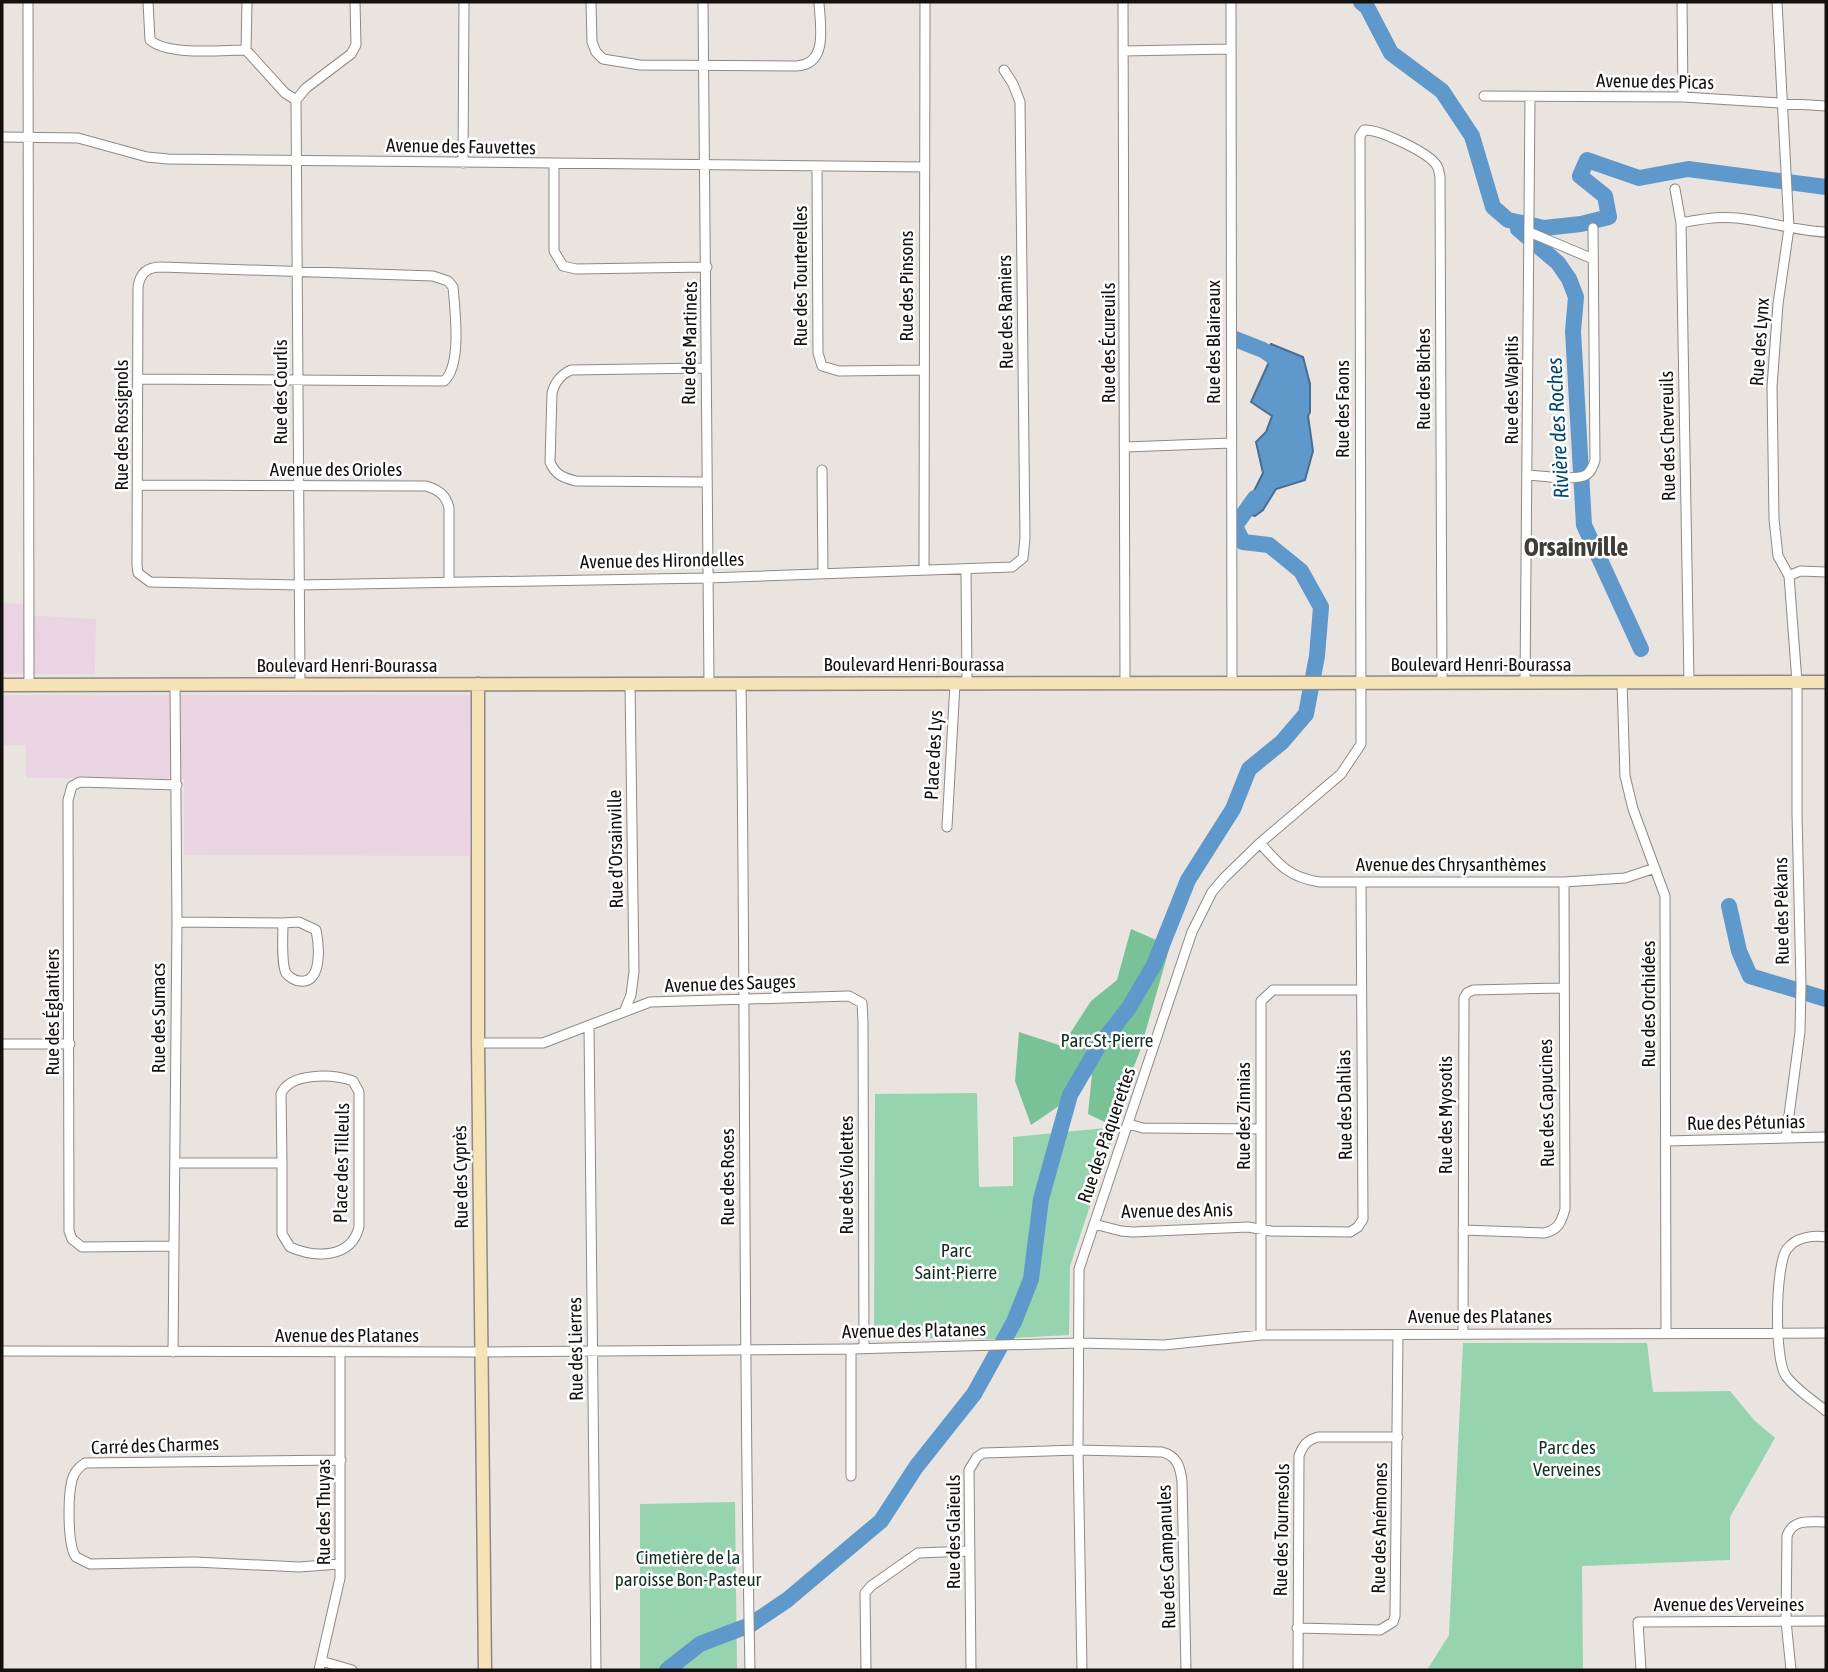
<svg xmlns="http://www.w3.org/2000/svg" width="1828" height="1672" viewBox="0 0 1828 1672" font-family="'Asap Condensed',sans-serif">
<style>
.commercial{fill:#ebd4e1}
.green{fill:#95d4ae}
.forest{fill:#79c197}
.water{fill:#5f98ca;stroke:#486f92;stroke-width:2}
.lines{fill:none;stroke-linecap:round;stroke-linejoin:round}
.river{stroke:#5f98ca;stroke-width:16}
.street-casing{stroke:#8e8986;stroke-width:11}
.secondary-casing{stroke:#8e8986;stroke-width:15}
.street{stroke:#fff;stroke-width:9}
.secondary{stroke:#f6e2b7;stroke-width:12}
.labels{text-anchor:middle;stroke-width:5;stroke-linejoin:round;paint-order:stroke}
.street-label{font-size:19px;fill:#131010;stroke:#fff}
.park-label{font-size:19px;fill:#113120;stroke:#fff}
.water-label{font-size:21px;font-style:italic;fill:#004574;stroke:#fff}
.district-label{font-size:26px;font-weight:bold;fill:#413c39;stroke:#fff}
</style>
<rect width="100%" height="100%" fill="#eae4e1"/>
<path class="commercial" d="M2 603 25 604V615L96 619 95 674H2Z
M2 695H471L470 856 184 855V779L26 778V745H2Z"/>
<path class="green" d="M977 1093 979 1187 1013 1186V1137L1116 1127 1070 1266 1069 1335 995 1339 876 1337 874 1330 875 1094Z
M1463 1343H1647L1653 1392 1730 1391 1754 1420 1775 1438 1730 1517V1560L1582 1566 1583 1670H1427L1449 1635Z
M735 1502 737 1670H640V1504Z"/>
<path class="forest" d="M1131 929 1170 946 1140 1051 1111 1125 1088 1114 1092 1074 1072 1097 1031 1125 1015 1081 1019 1032 1062 1046 1091 1001 1117 980Z"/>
<path class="water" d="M1271 344 1303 357 1310 384V412L1308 416 1313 451 1305 480 1276 489 1263 510 1255 516 1243 513 1263 473 1256 442 1266 432 1272 416 1251 402 1269 362 1268 348Z"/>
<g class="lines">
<path class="river" d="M1361 2 1367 7 1391 53 1442 91 1472 136 1493 207 1508 220 1544 228 1581 224 1609 217 1605 196 1580 176 1587 160 1639 178 1688 169 1826 187
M1518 229 1558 263 1569 279 1576 297 1573 331 1584 525 1641 649
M1235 339 1263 350 1276 359 1280 369
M1729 906 1739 951 1750 976 1826 999
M667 1670 700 1644 750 1625 787 1600 881 1521 916 1467 974 1394 1014 1322 1031 1279 1041 1199 1070 1095 1098 1047 1128 1009 1154 965 1188 880 1233 809 1249 769 1282 742 1306 714 1317 656 1321 607 1301 571 1269 545 1243 542 1235 526 1255 498"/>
<g class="street-casing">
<path id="street" d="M28 2 29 685
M148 2 150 40C168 56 221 50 246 50L285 93 296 100
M591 2 592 42 596 52 603 59 640 65 796 66C829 65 820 25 819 2
M703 2 709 684
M1123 2 1125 683
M1231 2 1232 683
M1682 2 1683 97
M1777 2 1789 228 1778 304 1772 387 1774 519 1778 556 1789 576 1797 682V814L1801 985 1800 1032 1786 1138
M246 50 247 2
M1123 51 1231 49
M1484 96 1683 97 1826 106
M296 100 300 684
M296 100 306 88 351 54 356 45 355 2
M2 137 78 138 147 157 168 159 924 167
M463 163 464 2
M554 164V251L563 266 576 269 707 267
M817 166 818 353 822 366 839 371 924 370
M1675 189 1681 223 1689 682
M1681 223C1699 219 1719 216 1737 218 1767 221 1796 231 1826 232
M1529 232 1593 259
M705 368 571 370C560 375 555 382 552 393L550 462C555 475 564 478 576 481L706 482
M139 379 444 381C462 366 455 310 453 287L448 281 433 276 161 267C147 267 140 273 138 287L137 565 138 573 150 582 297 585 707 578 1012 567 1023 558 1025 538 1020 102 1013 84 1004 70
M1126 447 1231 443
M822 470 823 573
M1528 475C1541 476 1575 481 1586 475 1591 472 1593 466 1595 460L1593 228
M138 485 426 486C439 490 446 495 449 508V582
M966 569 967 684
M924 570 925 2
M1789 576 1800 571 1826 572
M1622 682 1625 776 1633 809 1665 896 1666 1333
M1525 683 1530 97
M741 684C746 1013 743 1341 750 1670
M947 827 955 684
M1260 843C1279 865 1290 878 1320 882H1564L1625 878 1655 868
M177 922 283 923C283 935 281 963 286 973 289 977 295 981 300 981 323 984 319 944 316 930L299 922 283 923
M624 1012 631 995 634 972 630 684
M589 1027 596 1670
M478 1043H543L650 1002 849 996 862 1003 863 1022 864 1348
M2 1044H70
M1128 1124 1143 1128 1260 1129
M1666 1141 1826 1137
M175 1163H282V1234L290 1247C315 1258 351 1259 359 1227V1092L353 1081C333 1074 290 1072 281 1094L282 1163
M1094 1224 1121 1231 1133 1232 1248 1227 1271 1231 1350 1232 1358 1227 1363 1219 1361 882
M1463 1230 1544 1233C1558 1230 1561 1223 1565 1209L1564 882
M1826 1237C1813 1235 1796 1237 1787 1249 1775 1265 1774 1360 1786 1376 1795 1389 1814 1401 1826 1411
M174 1246 82 1247 72 1239 69 1231 68 800 72 786 80 782 177 785
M1463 1334 1464 998 1467 993 1473 990 1562 988
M1261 1335V1001L1273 990H1361
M851 1349V1476
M2 1351 481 1352 851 1349 1078 1343 1164 1345 1261 1335 1826 1333
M173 1352 177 922 175 685
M340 1564 299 1567 195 1562 90 1564 76 1557C67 1545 68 1496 72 1480 74 1472 79 1467 85 1463L341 1460
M1297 1628 1380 1630 1393 1622 1395 1616 1398 1335
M321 1661 352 1670
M319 1670 340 1578V1352
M866 1670 865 1593 871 1586 918 1553 970 1551
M971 1670 969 1470 977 1457 983 1453 1078 1450 1162 1452C1177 1456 1180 1466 1182 1481L1186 1670
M1082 1670 1078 1450 1079 1269 1192 932 1212 892 1224 878 1260 843 1341 774 1361 744 1360 136 1364 130C1379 129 1430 153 1437 166 1439 169 1439 173 1440 177L1442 683
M1298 1670 1299 1456C1303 1445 1307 1440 1318 1437H1398
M1641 1670 1638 1622 1826 1621
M1791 1670 1786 1621 1787 1536C1793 1518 1811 1522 1826 1522"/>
</g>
<g class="secondary-casing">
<path id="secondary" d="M478 684V1043L485 1670
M2 685 1826 682"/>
</g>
<use href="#street" class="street"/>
<use href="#secondary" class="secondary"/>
</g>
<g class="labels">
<g class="street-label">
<text transform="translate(1655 81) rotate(1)" y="7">Avenue des Picas</text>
<text transform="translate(461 146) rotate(1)" y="7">Avenue des Fauvettes</text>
<text transform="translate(800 276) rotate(-90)" y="7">Rue des Tourterelles</text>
<text transform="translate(906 286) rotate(-90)" y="7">Rue des Pinsons</text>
<text transform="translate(1005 312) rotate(-91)" y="7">Rue des Ramiers</text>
<text transform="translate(1213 342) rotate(-90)" y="7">Rue des Blaireaux</text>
<text transform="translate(1759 342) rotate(-86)" y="7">Rue des Lynx</text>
<text transform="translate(689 343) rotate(-89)" y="7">Rue des Martinets</text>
<text transform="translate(1108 343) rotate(-90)" y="7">Rue des Écureuils</text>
<text transform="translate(1423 379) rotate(-90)" y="7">Rue des Biches</text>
<text transform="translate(1511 390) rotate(-90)" y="7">Rue des Wapitis</text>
<text transform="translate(280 392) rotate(-90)" y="7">Rue des Courlis</text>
<text transform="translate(1342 409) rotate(-90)" y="7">Rue des Faons</text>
<text transform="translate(121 425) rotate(-90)" y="7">Rue des Rossignols</text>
<text transform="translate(1667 436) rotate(-91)" y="7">Rue des Chevreuils</text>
<text x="336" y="476">Avenue des Orioles</text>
<text transform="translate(662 560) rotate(-1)" y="7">Avenue des Hirondelles</text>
<text x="914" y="671">Boulevard Henri-Bourassa</text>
<text x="1481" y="671">Boulevard Henri-Bourassa</text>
<text x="347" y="672">Boulevard Henri-Bourassa</text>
<text transform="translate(933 755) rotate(-87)" y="7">Place des Lys</text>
<text transform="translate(615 849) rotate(-91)" y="7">Rue d'Orsainville</text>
<text x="1451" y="871">Avenue des Chrysanthèmes</text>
<text transform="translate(1781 911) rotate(-91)" y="7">Rue des Pékans</text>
<text transform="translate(730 983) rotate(-2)" y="7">Avenue des Sauges</text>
<text transform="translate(1648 1004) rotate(-90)" y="7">Rue des Orchidées</text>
<text transform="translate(52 1012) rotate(-90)" y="7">Rue des Églantiers</text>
<text transform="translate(158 1018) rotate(-90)" y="7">Rue des Sumacs</text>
<text transform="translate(1546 1103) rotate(-91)" y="7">Rue des Capucines</text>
<text transform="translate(1344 1105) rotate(-91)" y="7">Rue des Dahlias</text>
<text transform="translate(1445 1115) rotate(-90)" y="7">Rue des Myosotis</text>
<text transform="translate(1243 1116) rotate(-90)" y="7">Rue des Zinnias</text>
<text transform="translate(1746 1122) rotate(-1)" y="7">Rue des Pétunias</text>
<text transform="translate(1106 1135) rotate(-71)" y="7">Rue des Pâquerettes</text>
<text transform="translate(341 1163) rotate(-89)" y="7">Place des Tilleuls</text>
<text transform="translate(846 1175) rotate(-90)" y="7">Rue des Violettes</text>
<text transform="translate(460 1177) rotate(-91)" y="7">Rue des Cyprès</text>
<text transform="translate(727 1177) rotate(-90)" y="7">Rue des Roses</text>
<text transform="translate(1177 1210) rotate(-1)" y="7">Avenue des Anis</text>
<text x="1480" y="1323">Avenue des Platanes</text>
<text transform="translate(914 1330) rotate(-1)" y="7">Avenue des Platanes</text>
<text x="347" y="1342">Avenue des Platanes</text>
<text transform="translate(575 1349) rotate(-91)" y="7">Rue des Lierres</text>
<text transform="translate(155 1445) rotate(-2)" y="7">Carré des Charmes</text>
<text transform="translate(323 1512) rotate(-90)" y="7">Rue des Thuyas</text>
<text transform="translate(1379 1528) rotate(-89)" y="7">Rue des Anémones</text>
<text transform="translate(1281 1530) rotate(-89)" y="7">Rue des Tournesols</text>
<text transform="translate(953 1532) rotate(-90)" y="7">Rue des Glaïeuls</text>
<text transform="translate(1166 1557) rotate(-92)" y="7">Rue des Campanules</text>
<text x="1729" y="1611">Avenue des Verveines</text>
</g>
<g class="park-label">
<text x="1107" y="1047">Parc St-Pierre</text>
<text x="956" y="1257">Parc<tspan x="956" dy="22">Saint-Pierre</tspan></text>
<text x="1567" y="1454">Parc des<tspan x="1567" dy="22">Verveines</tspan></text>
<text x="688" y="1564">Cimetière de la<tspan x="688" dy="22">paroisse Bon-Pasteur</tspan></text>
</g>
<g class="water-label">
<text transform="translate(1558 428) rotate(-93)" y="7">Rivière des Roches</text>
</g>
<g class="district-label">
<text x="1576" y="556">Orsainville</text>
</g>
</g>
<rect width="1828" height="1672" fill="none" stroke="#131010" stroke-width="7"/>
</svg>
